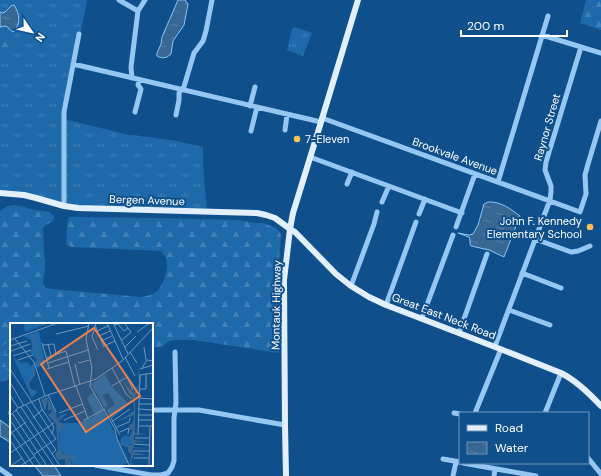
<svg xmlns="http://www.w3.org/2000/svg" width="601" height="476" viewBox="0 0 601 476" font-family="'DM Sans',sans-serif">
<style>
.grass{fill:url(#grass-tufts)}
.forest{fill:url(#forest-firs)}
.wetland{fill:url(#wetland-marsh)}
.water{fill:url(#water-ripples);stroke:#87c4f6}
.lines{fill:none;stroke-linecap:round;stroke-linejoin:round}
.minor{stroke:#96c7f2;stroke-width:5}
.major{stroke:#e1efff;stroke-width:6}
.poi-dot{fill:#ffc157;stroke:#0f508c;stroke-width:1.5}
.labels{text-anchor:middle;stroke-width:4;stroke-linejoin:round;paint-order:stroke}
.street-label{font-size:11px;fill:#fff;stroke:#0f508c}
.poi-label{font-size:11px;fill:#fff;stroke:#0f508c;text-anchor:start}
.inset-river{fill:none;stroke:#376793;stroke-width:2}
.inset-road{fill:none;stroke:#6f96ba;stroke-width:1}
.view{fill:#ee8249;fill-opacity:0.15;stroke:#ee8249;stroke-width:2}
.inset-edge{fill:none;stroke:#fff;stroke-width:2}
</style>
<defs>
<pattern id="grass-tufts" width="24" height="20" patternUnits="userSpaceOnUse"><rect width="24" height="20" fill="#1e69a9"/><path d="M3 7l-1-3M5 7V3M7 7l1-3M15 17l-1-3M17 17v-4M19 17l1-3" fill="none" stroke="#4080b6"/></pattern>
<pattern id="forest-firs" width="22" height="20" patternUnits="userSpaceOnUse"><rect width="22" height="20" fill="#1e69a9"/><path d="M5 1l3.5 6h-7zM16 11l3.5 6h-7z" fill="#4080b6"/></pattern>
<pattern id="wetland-marsh" width="20" height="14" patternUnits="userSpaceOnUse"><rect width="20" height="14" fill="#1e69a9"/><path d="M1 5h8M5 5V1M11 12h8M15 12V8" fill="none" stroke="#4080b6"/></pattern>
<pattern id="water-ripples" width="26" height="14" patternUnits="userSpaceOnUse"><rect width="26" height="14" fill="#376793"/><path d="M2 4q2-2 4 0t4 0M15 11q2-2 4 0t4 0" fill="none" stroke="#557ea3"/></pattern>
</defs>
<rect width="100%" height="100%" fill="#0f508c"/>
<path class="grass" d="M0 0H87L64 119 125 134 177 141 203 147V164L207 213 135 210 50 203 0 193Z
M295 27 312 33 303 56 287 50 292 29Z"/>
<path class="forest" d="M586 0H601V30L580 23Z
M6 30 11 34 13 40 9 53 4 57V62L0 61V43L5 41V31Z
M14 205 25 207 30 209 50 212 54 217 53 221 46 225 43 228 45 268 43 283 46 288 51 289 141 297C147 296 152 295 156 292 164 286 170 265 165 256 164 254 162 253 161 251L72 247 67 245 66 241C68 233 65 225 69 217L153 218 240 220 254 223H263L268 225 274 227 279 231 281 235 279 260V353L194 340H177L169 341 163 346 152 348V324H11V345L7 373 3 376H0V211L8 206Z"/>
<path class="wetland" d="M11 339V379L0 382V376H3L7 373 1 350 3 345Z"/>
<path class="water" d="M178 0H185L188 4 184 25 173 41 171 54 167 57 163 58 159 57 157 56V53L161 44 162 37Z
M14 5C20 14 21 25 13 32L6 26 0 27V12L2 13 5 12 11 6Z
M488 202C500 201 511 209 520 216L504 257 489 250 471 246 470 244V240L469 237 458 233 469 235 473 234 478 225 484 204Z
M0 420 11 428V443L0 436Z
M34 465H54L61 476H43Z"/>
<g class="lines">
<path class="minor" d="M119 0 138 11
M542 35 601 53
M73 64 321 122
M132 78 131 67 138 11 145 0
M183 90 194 53 203 41 206 31 212 0
M250 106 255 87
M135 112 141 89 138 85 139 80
M176 115 179 100V94L180 89
M322 118 580 212 586 194 585 175 588 164 601 121
M285 130 287 115
M251 131 257 107
M310 157 462 213
M498 182 548 16
M347 184 352 172
M382 202 389 186
M64 206V112L79 34
M419 214 425 199
M456 227 475 174
M535 239 571 252 578 251 590 246
M522 273 561 288
M351 286 374 224 377 212
M386 305 416 222
M509 310 550 325
M422 318 453 235
M459 333 487 254
M495 346 550 200 551 192V186L545 170 546 162 581 47
M152 410H199L285 425
M11 413V412
M454 413 460 414
M475 413 501 349
M545 413 561 373
M588 458 601 474
M443 459 460 462
M463 463 536 476
M95 465 151 475H161L168 473 172 467 174 461V418L176 403 175 352
M0 469 10 476
M453 476 456 462
M494 476 495 469"/>
<path class="major" d="M0 193 24 195 36 198 64 206 78 208 257 213 266 215 275 218 290 229 295 232 336 274 351 286 369 297 386 305 490 345 561 373C577 381 589 393 601 406
M286 476 285 425 284 280 290 229 293 213 318 132 358 0"/>
</g>
<g class="poi-dot">
<circle cx="297" cy="139" r="4"/>
<circle cx="590" cy="227" r="4"/>
</g>
<g class="labels">
<g class="street-label">
<text transform="translate(547 127) rotate(-74)" y="4">Raynor Street</text>
<text transform="translate(455 156) rotate(20)" y="4">Brookvale Avenue</text>
<text transform="translate(147 200) rotate(2)" y="4">Bergen Avenue</text>
<text transform="translate(276 305) rotate(-89)" y="4">Montauk Highway</text>
<text transform="translate(444 316) rotate(21)" y="4">Great East Neck Road</text>
</g>
<g class="poi-label">
<text x="305" y="143">7-Eleven</text>
<text x="582" y="225" text-anchor="end">John F. Kennedy<tspan x="582" dy="13">Elementary School</tspan></text>
</g>
</g>
<g transform="translate(10 323)">
<rect width="143" height="143" fill="#0f508c"/>
<path d="M84 69 119 139 111 143H63L59 133 53 130 50 125V100H68L85 93 77 75Z" fill="#1e69a9"/>
<path d="M14 0H40L12 10 15 9ZM29 8 35 42 25 45 24 53 18 59 21 67 28 69 20 76 21 73 3 34 11 40 17 39 21 43 27 37 19 28 22 27 21 17 14 13ZM95 51 101 63 119 81 102 96 96 87 105 82 99 70 92 72 98 82 95 85 81 61Z" fill="#1e69a9"/>
<path d="M110.5 118a5.5 5.5 0 1 1 11 0a5.5 5.5 0 1 1-11 0Z" fill="#1e69a9"/>
<path d="M128 44 131 55 130 62 125 72V110L137 111 124 112V117L137 119H125L123 124 137 126 123 125 122 129 137 132H124L121 139 125 143H120L121 131 117 127 119 125 110 121 112 118 118 123 121 122 120 112 123 106 120 107 119 102 123 100 124 92 107 99 124 88 123 73 119 70 114 59 124 71 129 61ZM37 74 46 90 47 97 51 92 57 91 48 98 54 102 49 111 50 125 53 131 65 133V137L59 136 63 143H55V136L48 137 45 132 48 127 46 101 38 92 42 89 41 86 38 88V77L35 88 31 77Z" fill="#376793"/>
<path class="inset-river" d="M22 11 29 38 27 44M24 45V52L18 60 20 67 26 69"/>
<path class="inset-road" d="M79 0 76 16 82 45 80 63 105 106 107 116 119 142M86 0 82 14 88 27M97 0 113 36M103 0 118 31M85 2 94 24M104 2 108 1 114 8 118 5M87 8 98 3M127 9 140 0M46 11 79 3M89 13 100 8M5 16 24 39 35 73M0 17 48 0M91 18 102 13M111 18 121 9 114 0M32 20 39 45M38 21 41 33M33 22 44 21 46 32M0 23 17 18M94 23 105 18M115 24 126 13M134 24 136 37M1 28 20 21M120 29 127 40M3 33 21 27M115 34 125 53M36 35 56 28 65 64M8 37 23 32M38 40 78 27M68 40 80 37M65 41 70 62M102 45 116 71 122 76M132 45 137 37 143 38M0 46 46 116 23 132M37 46 59 39M130 46 143 42M0 59 14 83M66 63 78 96M102 63 117 54 123 67M129 66H136V51M0 72 8 85M38 72 46 89M129 75 143 76M129 81H143M16 82 46 127 42 131M11 84 50 143M32 86 44 104 42 111M128 86 143 87M6 87 44 143M2 90 37 143M49 90 73 81M128 92H143M0 93 8 85 35 73 86 56 112 38 143 5M23 95 32 87 29 76M101 95 110 112M0 97 31 143M54 97 75 88M74 97 95 86M128 97H143M103 98 120 86M128 103H143M107 104 119 99 120 95M0 107 24 143M110 109 119 105 118 111M0 111 16 99M128 111 130 52 143 50M125 115H139M0 117 17 143M124 121 139 122M123 128H139M0 130 44 100M124 135H139M2 142 12 135M139 142 140 103M10 143 24 134"/>
<path class="view" d="M84 5 130 73 76 109 31 41Z"/>
<rect width="143" height="143" class="inset-edge"/>
</g>
<rect x="459" y="412" width="130" height="52" fill="#0f508c" stroke="#6f96ba"/>
<rect x="467" y="425" width="20" height="6" fill="#e1efff" stroke="#6f96ba"/>
<text x="495" y="432" font-size="12" fill="#ffffff">Road</text>
<rect x="467" y="442" width="20" height="12" fill="url(#water-ripples)" stroke="#6f96ba"/>
<text x="495" y="452" font-size="12" fill="#ffffff">Water</text>
<g transform="translate(32 32) rotate(124)" stroke="#0f508c" stroke-width="3" paint-order="stroke">
<path d="M0-3L7 15L0 10L-7 15Z" fill="#ffffff"/>
<text y="-6" font-size="11" font-weight="bold" text-anchor="middle" fill="#ffffff">N</text>
</g>
<path d="M461 30v6h106v-6" fill="none" stroke="#ffffff" stroke-width="2"/>
<text x="467" y="30" font-size="12" fill="#ffffff" stroke="#0f508c" stroke-width="3" paint-order="stroke">200 m</text>
</svg>
